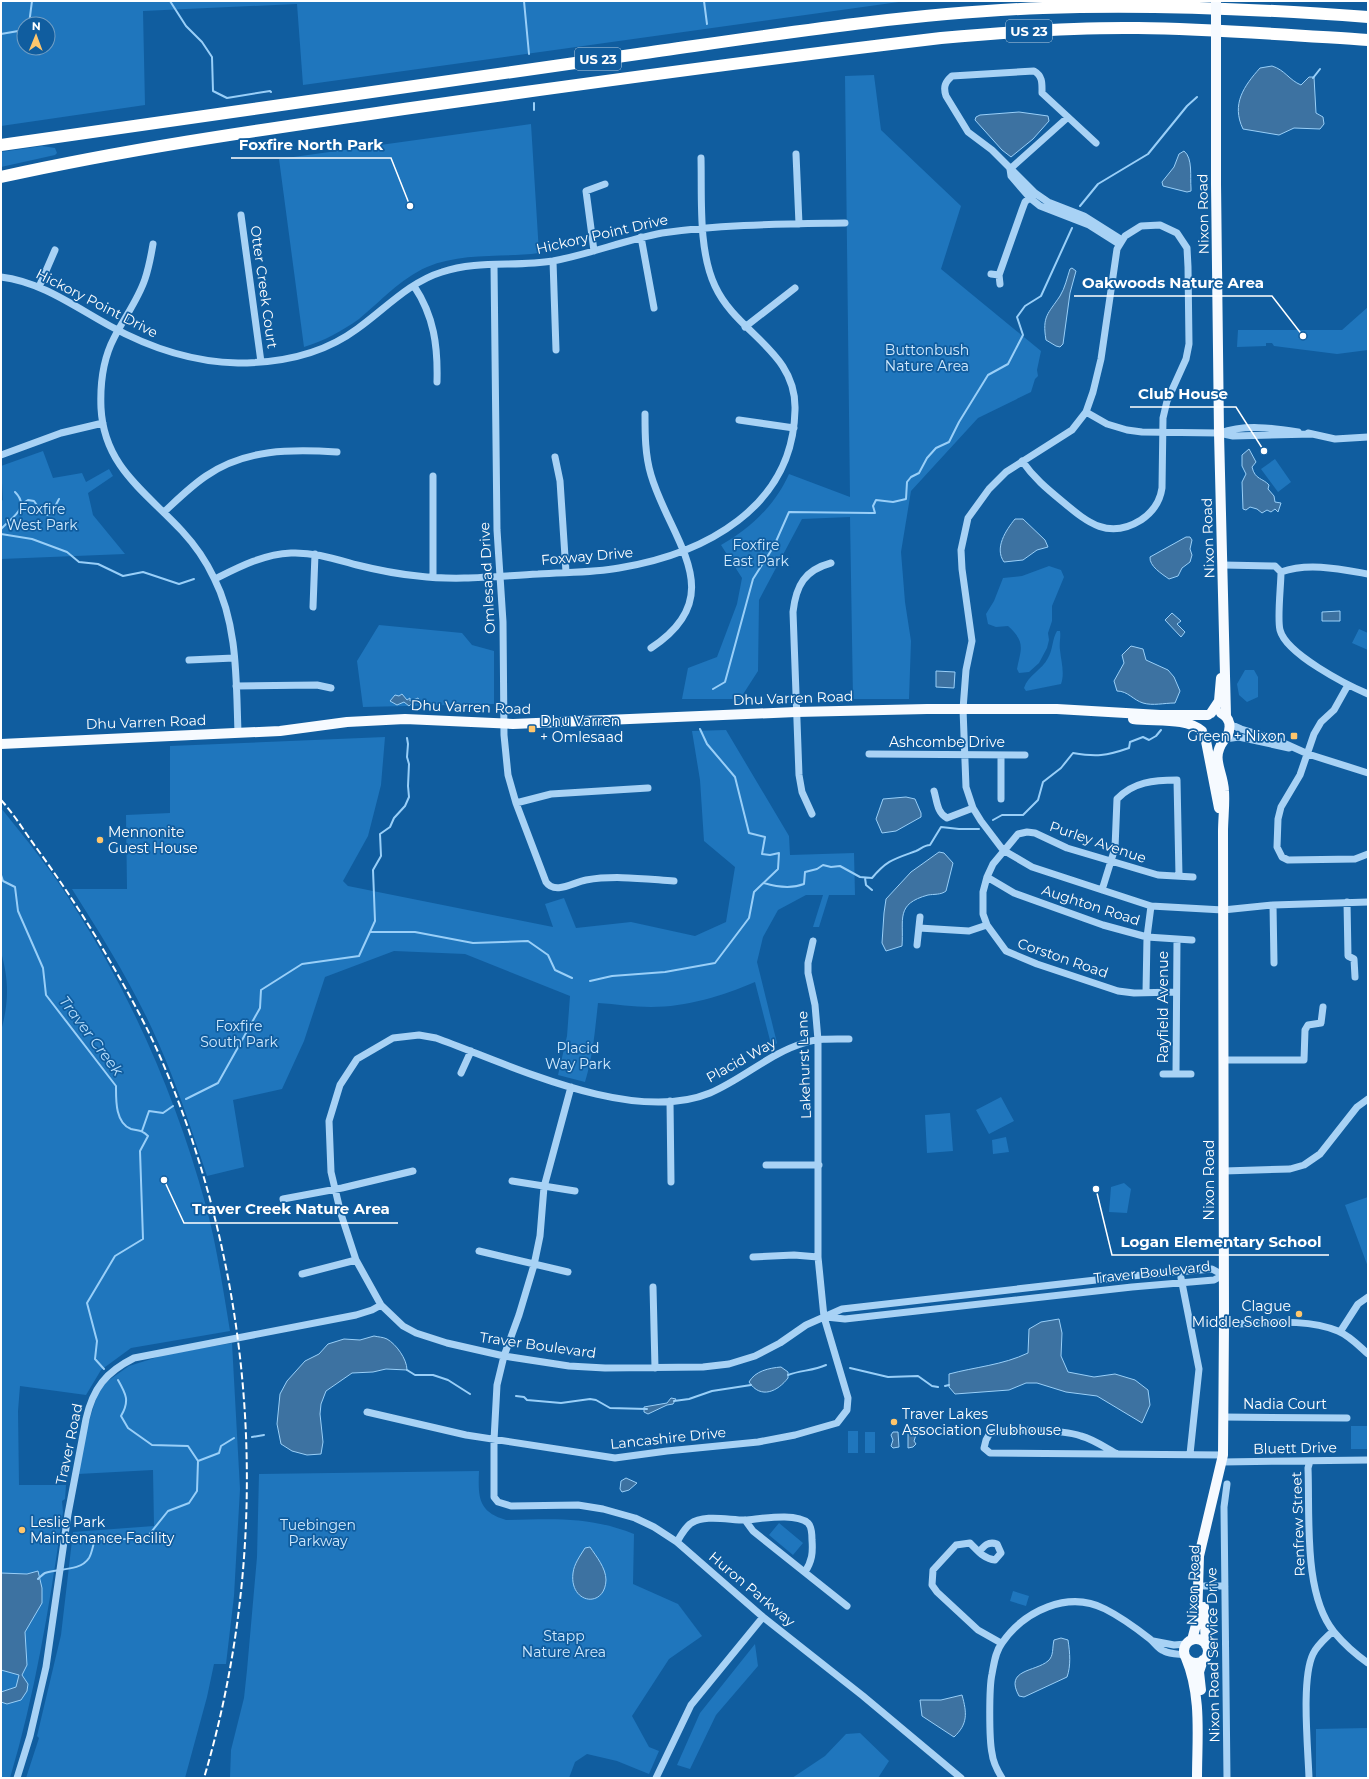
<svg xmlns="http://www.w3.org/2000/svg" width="1369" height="1779" viewBox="0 0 1369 1779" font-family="Montserrat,sans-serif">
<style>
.green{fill:#1f76bd;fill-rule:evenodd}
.water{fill:#3d72a1;stroke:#99cff8}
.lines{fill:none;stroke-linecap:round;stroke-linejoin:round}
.stream{stroke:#99cff8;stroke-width:2}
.minor{stroke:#a8d2f5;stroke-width:7}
.major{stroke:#f6faff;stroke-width:10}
.highway{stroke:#fff;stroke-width:12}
.rail{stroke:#fff;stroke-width:2;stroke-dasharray:7 3;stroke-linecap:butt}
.major-bridge{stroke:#f6faff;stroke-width:10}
.poi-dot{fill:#ffc66c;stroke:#105d9f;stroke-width:1.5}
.labels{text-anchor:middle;stroke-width:3.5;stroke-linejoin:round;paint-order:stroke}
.shield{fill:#105d9f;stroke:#b7cee2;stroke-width:1}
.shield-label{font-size:13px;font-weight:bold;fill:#fff}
.street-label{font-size:14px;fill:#fff;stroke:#105d9f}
.park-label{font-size:14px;fill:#d1eafe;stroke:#105d9f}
.poi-label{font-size:14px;fill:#fff;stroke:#105d9f;text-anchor:start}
.water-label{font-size:15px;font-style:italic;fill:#b4dcfb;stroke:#105d9f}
.leader{fill:none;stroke:#fff;stroke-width:1.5}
.callout-dot{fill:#fff;stroke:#105d9f;stroke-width:1.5}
.callout-label{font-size:15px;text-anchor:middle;font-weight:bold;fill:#fff;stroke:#105d9f;stroke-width:3.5;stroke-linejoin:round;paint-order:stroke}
</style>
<rect width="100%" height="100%" fill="#105d9f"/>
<path class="green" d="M1 1H906L303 85 297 4 143 11 145 105 1 126ZM24 24H48V48H24Z
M874 75 881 130 961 206 941 269 1041 351 1037 370 1038 376 1035 379 1031 392 978 418 911 491 901 552 905 602 911 641 909 699H853L850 517 802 519 759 600 758 671 740 699H682L688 668 717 657 737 604 742 578 721 545C750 529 776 504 789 474L850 497 845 76Z
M531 124 539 253C502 258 462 252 427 267 400 279 381 301 359 319 342 331 324 341 304 347L279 159Z
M42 146 55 148 57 153 55 155 1 167V152Z
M1368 307V350L1337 354 1274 346 1272 343H1266V346L1237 347 1238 330H1342Z
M43 451 53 478 82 473 86 482 109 469 113 476 88 493 93 515 125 554 1 559V501L3 500 1 466Z
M1275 459 1291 482 1278 492 1261 469Z
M1049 566 1061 570 1064 577 1052 606V621L1048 633 1049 640 1047 648 1039 663 1029 672 1019 673 1017 669C1021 649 1026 642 1008 626L996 627 988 624 986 614 994 601 1003 578 1022 576Z
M379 625 462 633 472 645 494 651V704L363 707 357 661Z
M1359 629 1368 633V650L1352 643Z
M1057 631H1060C1061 637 1059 643 1060 650 1061 661 1065 673 1061 684L1026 691 1024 688C1028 675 1042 670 1048 658 1053 650 1052 639 1057 631Z
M1245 670H1254L1258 677V697L1247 702 1239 695 1237 684Z
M726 730 789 836 790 855 854 853 855 895H829L819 927H813L823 895H806L778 910 763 937 757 962 777 1043 772 1048 755 982C723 996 686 1007 651 1007 633 1007 616 1004 598 1003 595 1030 593 1056 585 1082L558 1075 567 1036 570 996 465 954 394 951 325 977 304 1041 282 1089 233 1100 244 1167 207 1176C192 1131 177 1085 158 1042 135 989 103 938 72 889H127L126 815 170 813V746L385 737 381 785 368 836 343 881 348 886 553 927 545 904 564 898 576 928 631 922 695 936 726 922 735 867 704 841 700 780 692 731Z
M1 808C26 839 52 871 73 905 133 998 177 1100 206 1206 217 1247 223 1289 230 1331L131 1348 101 1370 86 1395 20 1386 18 1411 19 1485H66L65 1499 62 1501 63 1512C50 1602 36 1691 10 1778H1V1031C9 1002 9 981 1 952Z
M1001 1097 1014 1121 989 1134 976 1110Z
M950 1113 953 1151 927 1153 925 1115Z
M1006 1137 1009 1152 993 1154 992 1140Z
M1124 1183 1131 1189 1127 1213 1109 1212 1111 1187Z
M1368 1197V1267L1345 1205Z
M232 1343 240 1489 234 1596 226 1664H214L207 1697 185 1778H26L39 1738 37 1736 61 1635 73 1532 154 1526 153 1470 78 1474 86 1431 95 1402 102 1385 129 1366 164 1355Z
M1351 1426H1368V1449H1351Z
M848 1431H858V1453H848Z
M865 1432H875V1453H865Z
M479 1471C478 1497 478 1512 506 1520 553 1519 589 1516 634 1534L633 1584 678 1604 702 1636 669 1659 632 1716 649 1747 659 1751 649 1774 617 1761 587 1754 575 1762 569 1778H230L231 1750 244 1698 247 1670 257 1557 259 1474Z
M779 1523 803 1543 793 1555 769 1535Z
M1013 1591 1029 1596 1026 1606 1010 1601Z
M755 1644 758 1666 716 1715 690 1769 677 1765 700 1713Z
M1368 1728V1778H1316V1729Z
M860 1733 889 1761 878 1778H792L825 1756 846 1734Z"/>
<path class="water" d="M1272 66C1285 70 1289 80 1301 85L1309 77H1314L1316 113 1323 117 1324 124 1320 129 1294 128 1279 135 1243 129C1231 104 1244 86 1260 68Z
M1019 112 1048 116 1049 121 1033 139 1011 157 1002 150 975 120 976 117 980 115Z
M1184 151C1193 158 1190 177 1191 188V191L1187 192 1163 186 1162 182 1174 167 1179 154Z
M1072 268 1076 271 1070 293 1063 344 1060 347 1056 346 1046 340C1042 316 1048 314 1060 296 1065 288 1067 278 1070 269Z
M1249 449 1256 462 1252 467C1255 480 1263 478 1269 485L1268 489 1274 496 1275 502 1281 503 1278 512 1275 509 1271 512 1267 510 1262 513 1257 509 1250 507 1246 510 1243 509 1242 482 1246 474 1242 466V455Z
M1015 519H1023L1045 540 1048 547 1037 550 1023 560 1004 562C994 548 1006 530 1015 519Z
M1186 537H1190L1192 540 1190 549 1192 555 1190 562 1182 568 1178 576 1169 579C1162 574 1149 566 1150 557Z
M1340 611V621H1322V612Z
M1172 613 1181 621 1177 624 1185 632 1181 637 1165 620Z
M1131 646 1143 649 1146 660 1168 670 1174 677 1180 691 1175 703C1164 703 1153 706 1143 703 1133 700 1128 691 1117 691L1114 681 1124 663 1122 655Z
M936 671 955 672 954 688 936 687Z
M402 694 407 700 410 698V701L418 698 419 700 414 701 409 706 404 702 397 705 390 701 395 695 399 696Z
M906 797 915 799 921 813V817L896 831 882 833 876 819 883 799Z
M939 852 944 853 953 863 946 891C941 895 934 894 928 895 895 904 904 919 902 946L886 951 882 943 884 913 886 899 911 872Z
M1059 1319 1062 1333 1061 1356 1068 1372 1094 1377 1115 1374 1135 1380 1148 1390 1150 1405 1142 1423 1097 1396 1066 1392 1037 1383H1026L1009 1390 955 1394 949 1387V1374C975 1367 1003 1365 1028 1353L1029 1329 1041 1322Z
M374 1336C378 1337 383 1337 387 1339 396 1344 407 1359 407 1370L386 1369 373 1372 352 1373 326 1391 321 1404 320 1414 323 1442 321 1454 307 1455 292 1451 281 1444 277 1424 280 1394 287 1381 305 1361 319 1354 328 1344 344 1339 360 1340Z
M781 1367 788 1372V1378C778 1391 761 1400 749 1382 755 1371 769 1368 781 1367Z
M671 1398 676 1399 673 1404 667 1405 648 1414 644 1412V1407L667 1403Z
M893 1432H898L899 1447 893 1448 891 1446 893 1440 891 1435Z
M908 1432H913L916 1435 914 1441 916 1444 913 1447 908 1448Z
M626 1478 637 1483 629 1490 622 1492 620 1489 621 1481Z
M590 1547C596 1556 606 1568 606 1580 605 1609 569 1604 573 1573 574 1564 580 1556 585 1548Z
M38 1571 42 1588V1603L25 1632 27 1665 22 1675 28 1684 27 1691 21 1700 7 1704 1 1702V1692L16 1687 19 1675 1 1670V1573L27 1574Z
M1061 1638 1068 1640C1070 1653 1071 1666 1067 1677L1024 1697 1019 1696C1004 1669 1035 1672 1048 1661 1054 1656 1052 1648 1054 1640Z
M962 1695C967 1713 968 1724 954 1737L922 1716 920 1700H941Z"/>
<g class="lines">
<path class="stream" d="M170 1 186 26 202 42 212 57 213 91 227 98 270 91 271 92
M524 1 529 54
M704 1 707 24
M29 24 32 1
M1 34 24 30
M1313 78 1320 69
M534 103V110
M278 142 280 149
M1080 206 1098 184 1148 154 1187 106 1197 97
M22 504 28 500 34 501 41 511 47 515 51 514 59 499
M1 529C11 518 31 508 15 492
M1 534 32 539 67 552 79 562 98 564 123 576 143 572 179 584 194 579
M713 689 725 682 753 579 774 546 789 512 871 513H875L873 506 876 500 893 502 906 499 907 482 911 477 919 473 927 458 936 448 949 442 959 422 988 375 1008 364 1023 335 1017 317 1025 306 1041 296 1072 228
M993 820 1002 815H1023L1038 800 1043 782 1061 768 1073 753C1096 757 1106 756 1129 748L1130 742 1143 737 1149 740 1156 736 1161 730
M1 875 3 881 15 887 18 911 43 968 46 995 116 1086C116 1099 115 1123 131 1129 139 1131 142 1130 148 1136L140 1151 143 1239 115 1256 87 1303 97 1341 95 1359 104 1369
M865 878 866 885 872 890
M764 883C777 887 791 889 804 884L805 872 817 869 823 865 831 867 840 866 860 877 872 878C887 860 894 859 916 851 921 849 924 845 930 845L941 827 959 829H979
M370 932 375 921 373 870 381 856 380 834 390 827 394 818 405 806 409 797 408 786 409 764 407 757 408 744 407 738
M590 981 612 976 665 972 715 963 749 918 754 892 778 869 779 853 770 855 762 854 765 837 749 833 735 777 707 744 700 729
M186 1099 218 1083 260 1008 261 990 302 964 359 956 370 932H415L473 943 528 941 548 955 555 970 572 978
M142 1131 149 1111 163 1113 173 1106
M850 1368 888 1377 918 1376 932 1386 938 1387
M407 1370 415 1375H433L448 1380 470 1394
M788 1375C801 1370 813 1371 826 1365
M945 1386 949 1385
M516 1396 524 1397 527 1400 561 1403 590 1399 596 1400 610 1408 647 1409
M674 1401 689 1399 712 1391 751 1385
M252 1437 264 1435
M198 1461 219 1453 221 1446 234 1438
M38 1579C40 1577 43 1574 45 1573 57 1568 80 1572 89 1558 92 1553 93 1545 95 1539H129L148 1536 168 1511 189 1503 197 1491 198 1461 188 1446 152 1445 128 1428 121 1416C130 1401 126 1394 118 1380"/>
<path class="minor" d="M1096 143 1042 93C1042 84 1043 76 1034 71L952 76C945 82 943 87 946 96L968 132 992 150 1035 193 1048 202 1084 216 1122 240
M796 154 799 224
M1010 169 1011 176 1030 198 1040 206 1089 225 1119 244
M1010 169 1067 118
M241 215 261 362
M641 237 654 308
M153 244C151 256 149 267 145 279 138 300 124 318 114 338 103 359 100 384 101 408 104 467 146 492 182 531 195 545 206 561 214 578 238 625 236 681 238 732
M594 251 586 191 605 184
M553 261 556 350
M494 265 497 530 503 622 504 735 508 775 516 803 546 882C555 895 574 882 586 880 615 875 645 879 674 881
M991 274 999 275
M1 277C42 282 75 307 110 326 150 348 193 362 238 363 281 363 322 355 357 329 384 310 409 282 442 272 477 260 516 267 553 261 590 254 625 240 662 233 722 224 784 224 845 223
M1000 284 999 275 1022 210 1025 202 1033 194
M414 286C434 316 438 346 437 382
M39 287 55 250
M745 327 795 288
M1086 412 1107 424 1127 430 1142 432 1219 433 1233 436 1313 434
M645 414C645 434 645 455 651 475 670 540 732 595 651 648
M739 420 794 428
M1220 433C1245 424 1272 428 1298 432
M1308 433 1335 439 1368 437
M1 455 61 433 103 423
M555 457 560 481 566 572
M1022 461C1034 478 1046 488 1063 502 1088 523 1109 540 1141 520 1153 512 1160 502 1162 488L1163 418 1167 401 1186 359 1189 344 1188 267 1187 248 1177 233 1160 225 1141 226 1125 236 1117 249 1101 359 1093 392 1086 412 1072 430 1006 472 989 489 968 518 961 550 962 569 972 641 966 670 963 709 966 787 973 808 981 821 1003 850 1032 867 1151 906 1223 910 1273 905 1368 902
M433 476V577
M164 512C177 500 191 486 206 476 245 449 291 449 337 452
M1223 565 1275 566 1281 572C1308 562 1340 569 1368 574
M1281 572C1281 585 1277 619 1280 630 1286 654 1347 685 1368 694
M215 579C239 567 264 554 291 553 314 552 335 559 357 565 377 570 397 574 418 576 458 581 498 576 538 574 564 572 592 573 619 568 704 554 793 508 795 410 797 351 737 334 715 286 698 250 702 197 701 158
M313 607 315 554
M189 660 234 658
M1348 685 1334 710 1321 722 1314 734 1300 775 1281 807 1278 819 1277 847 1282 857 1288 860 1355 859 1368 854
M236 686 317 685 331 688
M1229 721 1232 725 1241 729 1277 740 1308 754 1368 773
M1225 739 1239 737 1289 748
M869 754 1025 755
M1001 755V799
M934 791C937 801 937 813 947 818L973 808
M516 803 551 794 648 788
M812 814 802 792 799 775 793 612C796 585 805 570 831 563
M987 877 1014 893 1103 925 1147 937 1192 940
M1102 890 1115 848 1117 799C1133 782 1154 780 1177 780L1179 876
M1347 902 1348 956 1354 959 1355 977
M1273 905 1274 963
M919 928 969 931 987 925
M917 945 920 917
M1146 992 1147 937 1151 906
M1176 992 1134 993 1118 991 1037 964 1006 951 987 925 983 914V892L987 877 993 864 1018 834 1027 832 1035 833 1067 848 1158 875 1193 877
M849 1039C834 1039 818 1038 804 1043 770 1053 743 1079 710 1093 632 1125 511 1065 436 1038L419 1035 393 1038 357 1059 340 1085 329 1121 331 1172 341 1214 356 1260 381 1305 403 1326 416 1333 447 1343 504 1356 569 1366 605 1368 703 1367 729 1364 755 1356 780 1343 806 1325 842 1309 1131 1276 1212 1269 1223 1275
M1224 1060H1304L1305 1030 1308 1025 1321 1023 1323 1007
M461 1073 471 1051
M1163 1074H1191
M1176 1074 1177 940
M571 1087 544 1187 540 1236 534 1265 519 1315 504 1356 497 1385 494 1440V1497L498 1502 511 1506 578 1505 603 1509 635 1518 654 1527 677 1542 763 1617 863 1696 961 1778
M670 1101 671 1182
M766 1165H819
M1224 1171 1290 1169 1304 1165 1320 1154 1357 1107 1368 1099
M512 1181 575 1191
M283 1199 342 1188 413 1171
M479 1251 568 1272
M753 1257 794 1255 818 1257
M302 1274 356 1260
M1181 1278 1199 1369 1190 1454
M653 1287 655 1368
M826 1317 845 1319 1132 1287 1214 1280 1223 1275
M1224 1324C1261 1324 1304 1317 1338 1331 1350 1336 1359 1346 1368 1354
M1340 1332 1358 1304 1368 1297
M367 1412 466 1435 615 1458 667 1451 758 1442 795 1435 837 1423 847 1410 848 1398 824 1317 818 1257V1040L815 1005 808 973V963L813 941
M1223 1417 1347 1418
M1117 1454C1106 1448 1093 1439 1081 1436 1060 1429 1012 1429 990 1433L986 1440 984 1448 990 1453 1223 1455
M1310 1461 1308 1468C1310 1516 1303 1594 1334 1632 1344 1644 1355 1654 1368 1663
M1222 1462 1368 1460
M745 1520 753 1531 847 1606
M677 1542C681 1535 684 1529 690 1524 704 1514 728 1520 745 1520 760 1519 796 1512 808 1523 812 1527 812 1535 812 1540 813 1553 812 1561 805 1572
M979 1552C984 1546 988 1541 997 1544L1001 1553 995 1560C984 1559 978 1551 970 1543L956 1545 933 1570 932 1585 937 1592 978 1630 1001 1643
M1204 1586H1225
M1153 1641 1174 1645 1186 1644
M17 1778 30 1736 46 1667 68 1514 86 1419C93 1388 106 1372 134 1358L356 1315 372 1310 381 1305
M656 1778 691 1705 763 1617
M1002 1778C997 1770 993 1763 992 1753 989 1739 989 1687 992 1674 994 1664 995 1652 1002 1643 1024 1611 1068 1590 1105 1609 1121 1617 1136 1628 1150 1639 1155 1643 1158 1649 1164 1651 1170 1654 1178 1654 1185 1655
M1227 1778 1224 1507 1227 1484
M1309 1778C1308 1748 1301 1679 1313 1654 1317 1645 1326 1638 1333 1631"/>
<path class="major" d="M1216 48V184L1219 433 1226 716
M1211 713 1219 701 1221 678
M1221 713C1231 718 1231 728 1227 737
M1133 719C1155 722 1186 717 1202 731
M1205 736 1219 808
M1 744 280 731 347 722 405 719 513 724 796 712 927 709H1057L1160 715H1208
M1204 1607 1206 1645
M1184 1651a12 12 0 1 1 24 0a12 12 0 1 1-24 0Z
M1192 1640 1197 1621 1199 1556 1223 1455 1224 1324 1223 832C1223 818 1225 805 1224 791 1223 770 1210 759 1224 740
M1186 1658C1202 1696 1197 1738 1197 1778
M1201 1690 1199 1672 1203 1660"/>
<path class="highway" d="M1 145C213 114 425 83 638 54 772 35 907 13 1043 8 1151 4 1260 9 1368 17
M1 177C136 147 274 128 411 108 587 83 764 59 941 38 1007 32 1072 27 1138 28 1215 29 1291 35 1368 40"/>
<path class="rail" d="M1 800C14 814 24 831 35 846 57 876 77 906 96 937 118 975 140 1012 158 1052 258 1278 274 1542 204 1778"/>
<path class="major-bridge" d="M1216 1V48"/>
</g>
<g class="poi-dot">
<rect x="528" y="725" width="8" height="8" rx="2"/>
<rect x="1290" y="732" width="8" height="8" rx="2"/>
<circle cx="100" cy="840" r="4"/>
<circle cx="1299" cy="1314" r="4"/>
<circle cx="894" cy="1422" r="4"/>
<circle cx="22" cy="1530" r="4"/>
</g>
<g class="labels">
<g class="shield">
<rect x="1006" y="20" width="46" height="22" rx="3"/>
<rect x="575" y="48" width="46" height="22" rx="3"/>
</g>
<g class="shield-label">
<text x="1029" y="36">US 23</text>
<text x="598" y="64">US 23</text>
</g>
<g class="street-label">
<text transform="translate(1203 214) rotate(-91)" y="5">Nixon Road</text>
<text transform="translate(602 234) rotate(-13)" y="5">Hickory Point Drive</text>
<text transform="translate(264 287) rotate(82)" y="5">Otter Creek Court</text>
<text transform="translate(97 303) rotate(27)" y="5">Hickory Point Drive</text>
<text transform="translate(1208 538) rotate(-92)" y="5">Nixon Road</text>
<text transform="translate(587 556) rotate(-5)" y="5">Foxway Drive</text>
<text transform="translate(487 578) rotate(-93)" y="5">Omlesaad Drive</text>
<text transform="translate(793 698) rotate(-2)" y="5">Dhu Varren Road</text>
<text transform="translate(471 707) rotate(2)" y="5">Dhu Varren Road</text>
<text transform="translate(146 722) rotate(-2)" y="5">Dhu Varren Road</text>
<text x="947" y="747">Ashcombe Drive</text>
<text transform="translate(1098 842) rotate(19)" y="5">Purley Avenue</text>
<text transform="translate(1091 905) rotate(18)" y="5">Aughton Road</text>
<text transform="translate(1063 958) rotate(19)" y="5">Corston Road</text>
<text transform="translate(1163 1007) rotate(-90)" y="5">Rayfield Avenue</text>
<text transform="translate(741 1060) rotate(-29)" y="5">Placid Way</text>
<text transform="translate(804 1065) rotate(-92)" y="5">Lakehurst Lane</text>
<text transform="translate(1209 1180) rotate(-90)" y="5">Nixon Road</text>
<text transform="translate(1152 1272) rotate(-6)" y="5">Traver Boulevard</text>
<text transform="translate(538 1345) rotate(8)" y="5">Traver Boulevard</text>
<text x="1285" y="1409">Nadia Court</text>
<text transform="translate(668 1438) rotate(-6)" y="5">Lancashire Drive</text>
<text transform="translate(69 1444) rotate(-78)" y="5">Traver Road</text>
<text transform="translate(1295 1448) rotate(-1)" y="5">Bluett Drive</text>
<text transform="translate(1298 1524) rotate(-92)" y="5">Renfrew Street</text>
<text transform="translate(1193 1585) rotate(-88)" y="5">Nixon Road</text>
<text transform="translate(752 1589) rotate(40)" y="5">Huron Parkway</text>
<text transform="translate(1213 1655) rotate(-91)" y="5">Nixon Road Service Drive</text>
</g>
<g class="park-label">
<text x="927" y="355">Buttonbush<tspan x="927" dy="16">Nature Area</tspan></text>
<text x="42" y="514">Foxfire<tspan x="42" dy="16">West Park</tspan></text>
<text x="756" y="550">Foxfire<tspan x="756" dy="16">East Park</tspan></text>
<text x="239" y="1031">Foxfire<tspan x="239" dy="16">South Park</tspan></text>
<text x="578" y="1053">Placid<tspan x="578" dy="16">Way Park</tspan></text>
<text x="318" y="1530">Tuebingen<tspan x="318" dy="16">Parkway</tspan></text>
<text x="564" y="1641">Stapp<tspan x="564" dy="16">Nature Area</tspan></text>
</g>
<g class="poi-label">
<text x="540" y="726">Dhu Varren<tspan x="540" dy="16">+ Omlesaad</tspan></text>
<text x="1286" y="741" text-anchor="end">Green + Nixon</text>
<text x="108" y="837">Mennonite<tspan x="108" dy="16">Guest House</tspan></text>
<text x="1291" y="1311" text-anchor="end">Clague<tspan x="1291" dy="16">Middle School</tspan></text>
<text x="902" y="1419">Traver Lakes<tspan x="902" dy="16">Association Clubhouse</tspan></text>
<text x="30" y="1527">Leslie Park<tspan x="30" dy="16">Maintenance Facility</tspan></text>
</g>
<g class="water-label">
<text transform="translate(91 1036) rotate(53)" y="5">Traver Creek</text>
</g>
</g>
<path class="leader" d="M410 206L391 158H231M1303 336L1272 296H1074M1264 451L1236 407H1130M164 1180L184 1223H398M1096 1189L1112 1255H1329"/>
<g class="callout-dot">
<circle cx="410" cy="206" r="4"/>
<circle cx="1303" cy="336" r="4"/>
<circle cx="1264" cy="451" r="4"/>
<circle cx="164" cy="1180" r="4"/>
<circle cx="1096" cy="1189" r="4"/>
</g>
<g class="callout-label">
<text x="311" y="150">Foxfire North Park</text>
<text x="1173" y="288">Oakwoods Nature Area</text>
<text x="1183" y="399">Club House</text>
<text x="291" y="1214">Traver Creek Nature Area</text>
<text x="1221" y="1247">Logan Elementary School</text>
</g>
<rect width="1369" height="1779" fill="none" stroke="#ffffff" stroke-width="4"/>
<g transform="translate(36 36) rotate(1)"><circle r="19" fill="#105d9f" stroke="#709ec5"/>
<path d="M0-3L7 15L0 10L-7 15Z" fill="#ffc66c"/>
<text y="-6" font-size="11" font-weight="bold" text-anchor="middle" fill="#ffffff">N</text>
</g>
</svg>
